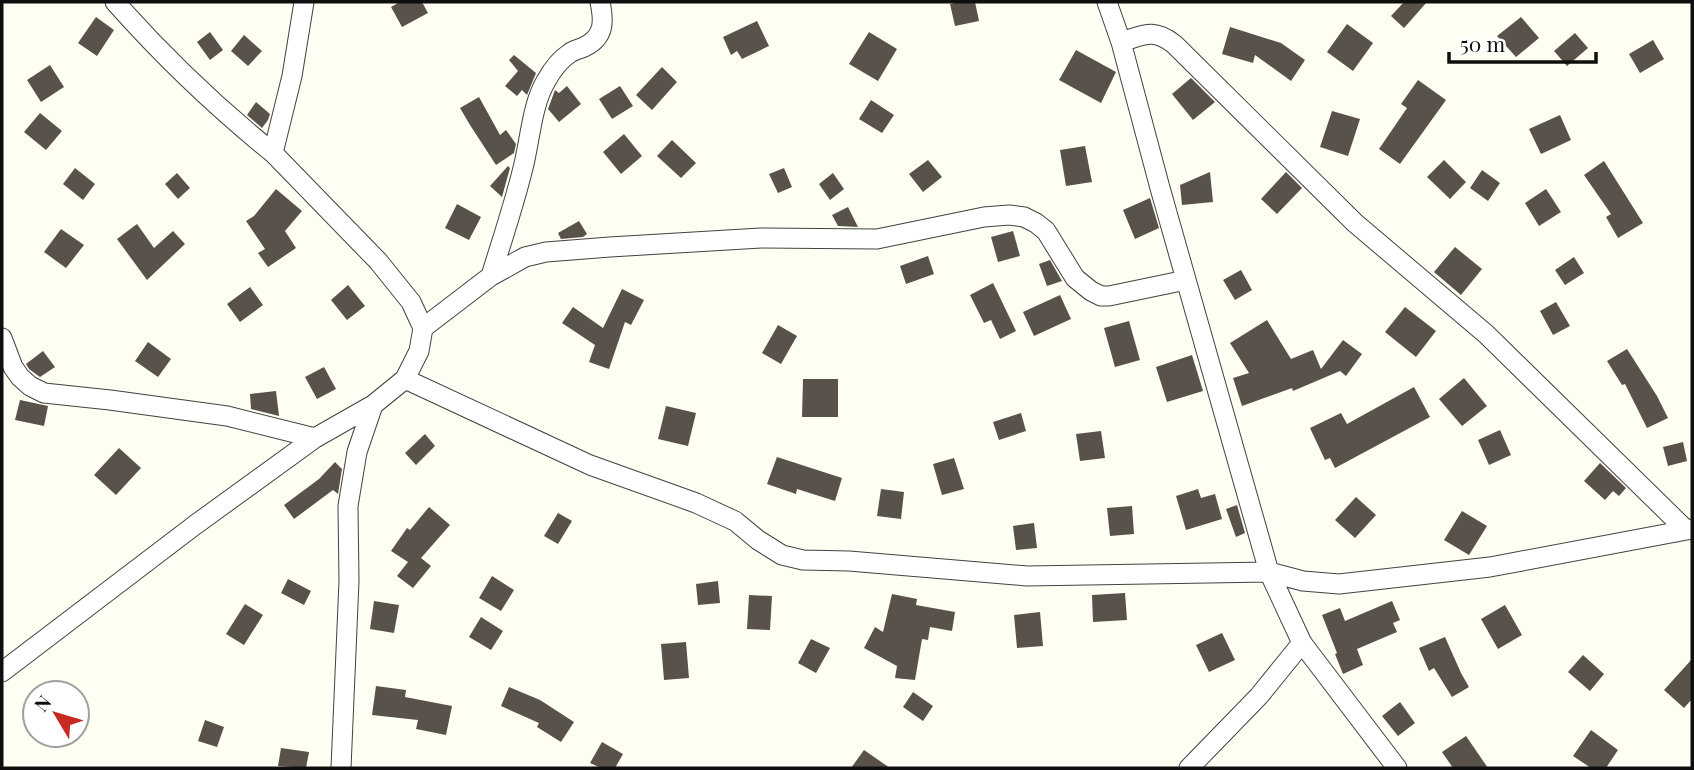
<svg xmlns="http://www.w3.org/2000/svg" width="1694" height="770" viewBox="0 0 1694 770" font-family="'Playfair Display',serif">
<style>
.building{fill:#59524b}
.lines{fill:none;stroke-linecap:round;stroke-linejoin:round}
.street-casing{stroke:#424242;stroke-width:21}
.street{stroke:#fff;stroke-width:19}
</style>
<rect width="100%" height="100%" fill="#fffef2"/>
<path class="building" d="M400 2H422L428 13 402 27 391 7Z
M959 2H975L979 21 955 26 950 4Z
M1404 2H1427L1404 28 1391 16Z
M96 17 114 30 97 56 78 43Z
M1521 17 1539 38 1516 57 1497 36Z
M757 21 769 46 742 59 737 51 731 55 723 37Z
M1347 24 1373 43 1353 71 1327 52Z
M1230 27 1281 43 1305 60 1291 81 1255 55 1253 63 1222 54Z
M210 32 223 50 210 60 197 42Z
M869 32 897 49 878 81 849 64Z
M1575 33 1588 48 1567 66 1554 51Z
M244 35 262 51 248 66 231 51Z
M1653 40 1664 59 1640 73 1629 54Z
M1076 50 1116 72 1101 103 1059 80Z
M514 55 536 73 527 95 522 90 517 96 505 86 518 71 509 60Z
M50 65 64 87 41 102 27 80Z
M662 67 677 82 652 110 636 95Z
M1191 78 1215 102 1193 120 1172 94Z
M1418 80 1446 100 1400 164 1379 149 1407 108 1401 104Z
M567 86 581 104 559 122 548 109 555 90 559 93Z
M620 86 633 106 612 119 599 99Z
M479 97 500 135 506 130 516 144 514 153 496 165 470 125 460 108Z
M871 100 894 115 882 133 859 119Z
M256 102 270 114 268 120 262 128 247 115Z
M1332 111 1360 119 1348 156 1320 147Z
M40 113 62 131 46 150 24 132Z
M1560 115 1571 140 1541 154 1529 129Z
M624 134 642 156 621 174 603 152Z
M672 140 696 163 681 178 657 156Z
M1085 146 1092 182 1066 186 1060 150Z
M928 160 942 177 923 192 909 174Z
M1444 160 1466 182 1450 199 1427 177Z
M1604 161 1643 223 1618 238 1606 217 1611 214 1584 175Z
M508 166 510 168 502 197 490 186Z
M75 168 95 184 83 200 63 184Z
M784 168 792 187 778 193 769 174Z
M1482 170 1500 183 1488 201 1470 188Z
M1210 172 1213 202 1182 205 1180 185Z
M1286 172 1302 188 1277 214 1261 199Z
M177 173 190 188 178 199 165 184Z
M833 173 844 189 830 200 819 184Z
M276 189 302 211 285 231 296 248 268 267 258 253 265 249 246 221 254 216Z
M1546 189 1561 212 1539 226 1525 203Z
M1150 198 1159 228 1135 239 1123 210Z
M457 204 481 217 469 240 445 228Z
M848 207 858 227 838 226 832 215Z
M579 221 587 234 583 237 561 239 558 233Z
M137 224 154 248 173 231 185 244 147 280 117 239Z
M61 229 84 245 66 268 44 252Z
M1013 231 1020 256 998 262 991 237Z
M1455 247 1482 269 1461 295 1434 272Z
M928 256 934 274 906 284 900 266Z
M1574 257 1584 273 1565 285 1555 270Z
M1050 260 1062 281 1047 286 1039 264Z
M1241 270 1252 290 1235 300 1223 280Z
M993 283 1016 331 1000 339 991 320 984 323 970 295Z
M348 285 365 306 347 320 331 300Z
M250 287 263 305 240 322 227 304Z
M622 289 644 300 631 325 625 322 609 369 589 362 595 345 562 323 573 307 603 328Z
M1060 295 1071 319 1034 336 1023 312Z
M1556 302 1570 326 1553 335 1540 311Z
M1405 307 1436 331 1416 357 1385 332Z
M1267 320 1291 359 1313 350 1321 369 1343 340 1362 354 1346 376 1340 371 1293 391 1292 388 1242 406 1233 378 1249 373 1230 343Z
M1129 321 1140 360 1115 367 1104 328Z
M778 325 797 336 781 364 762 353Z
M148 342 171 359 158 377 135 361Z
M1627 349 1657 396 1668 418 1647 428 1625 384 1622 385 1607 361Z
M43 351 55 367 40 377 29 369 26 364Z
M1192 355 1203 391 1167 402 1156 367Z
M324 367 336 389 317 399 305 377Z
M1464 378 1487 406 1462 426 1439 399Z
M803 379H838V417H802Z
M1414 387 1430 417 1335 468 1330 458 1325 460 1310 428 1341 413 1347 424Z
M276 391 279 416 251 409 250 394Z
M20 400 48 406 44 426 15 420Z
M666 406 696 413 688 446 658 439Z
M1021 413 1026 431 999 440 993 422Z
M1500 430 1511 455 1489 465 1478 440Z
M1101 431 1105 458 1080 461 1076 434Z
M425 434 435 446 416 465 405 453Z
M1683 442 1687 461 1668 466 1663 447Z
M119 448 141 468 116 495 94 475Z
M777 457 842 478 835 501 797 489 796 494 767 484Z
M954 458 964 489 942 495 933 464Z
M335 462 342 469 338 494 333 490 294 519 284 505 319 479Z
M1600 463 1626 488 1619 496 1613 491 1605 500 1584 481Z
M881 489 904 492 901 519 877 516Z
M1198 489 1201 498 1215 494 1222 519 1186 530 1176 496Z
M1356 497 1376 515 1355 538 1335 520Z
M1237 505 1245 533 1236 537 1226 509Z
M1132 506 1134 534 1110 536 1107 508Z
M429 507 450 525 421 558 431 566 413 588 397 576 408 562 391 551 407 528 410 530Z
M1462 511 1487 526 1469 555 1444 540Z
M558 513 572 521 558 544 544 536Z
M1034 523 1037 548 1016 550 1013 526Z
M492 576 514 590 501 611 479 598Z
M288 579 311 591 304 605 281 593Z
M718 581 720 603 698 605 696 584Z
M1125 593 1127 620 1093 622 1092 595Z
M892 594 917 599 916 605 955 612 952 631 930 627 928 640 922 639 915 680 895 678 897 666 864 648 875 627 883 632Z
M749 595 772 596 770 630 747 629Z
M374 601 399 605 394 633 370 629Z
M1392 601 1400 620 1393 623 1397 632 1357 649 1363 665 1343 674 1335 654 1337 653 1322 615 1340 608 1345 621Z
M245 604 263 615 244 645 226 634Z
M1505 605 1522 635 1498 649 1481 619Z
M1040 612 1043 646 1017 648 1014 615Z
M481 617 503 631 491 650 469 637Z
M1222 633 1235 660 1209 672 1196 645Z
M1445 637 1461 673 1469 687 1452 697 1434 668 1429 671 1419 648Z
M811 639 830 648 816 673 798 663Z
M686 642 689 678 664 680 661 644Z
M1583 655 1604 674 1590 691 1568 672Z
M1692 659V699L1684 708 1664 690Z
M376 686 406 690 405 697 452 706 446 735 416 729 418 720 372 715Z
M509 687 540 700 574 722 561 742 537 727 539 723 501 706Z
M913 692 933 706 923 721 903 707Z
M1400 702 1415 723 1398 736 1382 716Z
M205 720 224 727 217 747 198 741Z
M1591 730 1618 750 1606 768H1591L1573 756Z
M1466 736 1488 768H1453L1442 752Z
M602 742 623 754 615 768H601L590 763Z
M281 748 309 752 306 768 278 766Z
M864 750 890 768H851Z"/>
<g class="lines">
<g class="street-casing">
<path id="street" d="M115 2C163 56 216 107 273 153
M1107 2 1121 42 1160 188 1269 572 1302 643 1397 768
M1121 42C1144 35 1153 28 1174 44L1355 223 1486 334 1686 530
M491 276C502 240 514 205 523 168 530 141 532 104 546 81 552 70 559 60 570 53 574 50 580 49 584 47 605 37 604 21 600 2
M423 328 491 276 525 257 546 252 610 247 761 238 877 239 984 217 1009 215 1024 217 1036 223 1046 231 1075 278 1091 291 1101 296H1109L1186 280
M2 338 13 367 20 377 30 386 44 393 110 400 227 416 315 438
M405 379 590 465 696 503 735 521 758 540 782 555 803 560 849 561 1027 576 1269 572 1303 581 1339 584 1490 567 1692 529
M2 672 195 525 315 438 373 405 405 379 419 351 423 328 411 302 378 261 273 153 292 76 304 2
M341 768 349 581 348 506 357 452 373 405
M1189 768 1259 696 1302 643"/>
</g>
<use href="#street" class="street"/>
</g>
<rect width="1694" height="770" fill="none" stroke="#0f0f0f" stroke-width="7"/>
<g transform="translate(56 714) rotate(308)"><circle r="33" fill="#ffffff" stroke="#9f9f9f" stroke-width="2"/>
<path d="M0-5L12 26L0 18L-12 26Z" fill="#c72a20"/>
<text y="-10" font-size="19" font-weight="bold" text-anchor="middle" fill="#0f0f0f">N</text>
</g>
<path d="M1449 52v10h147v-10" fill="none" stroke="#0f0f0f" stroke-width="3.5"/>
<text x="1460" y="52" font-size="21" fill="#0f0f0f" stroke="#ffffff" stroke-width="5" paint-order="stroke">50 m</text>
</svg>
